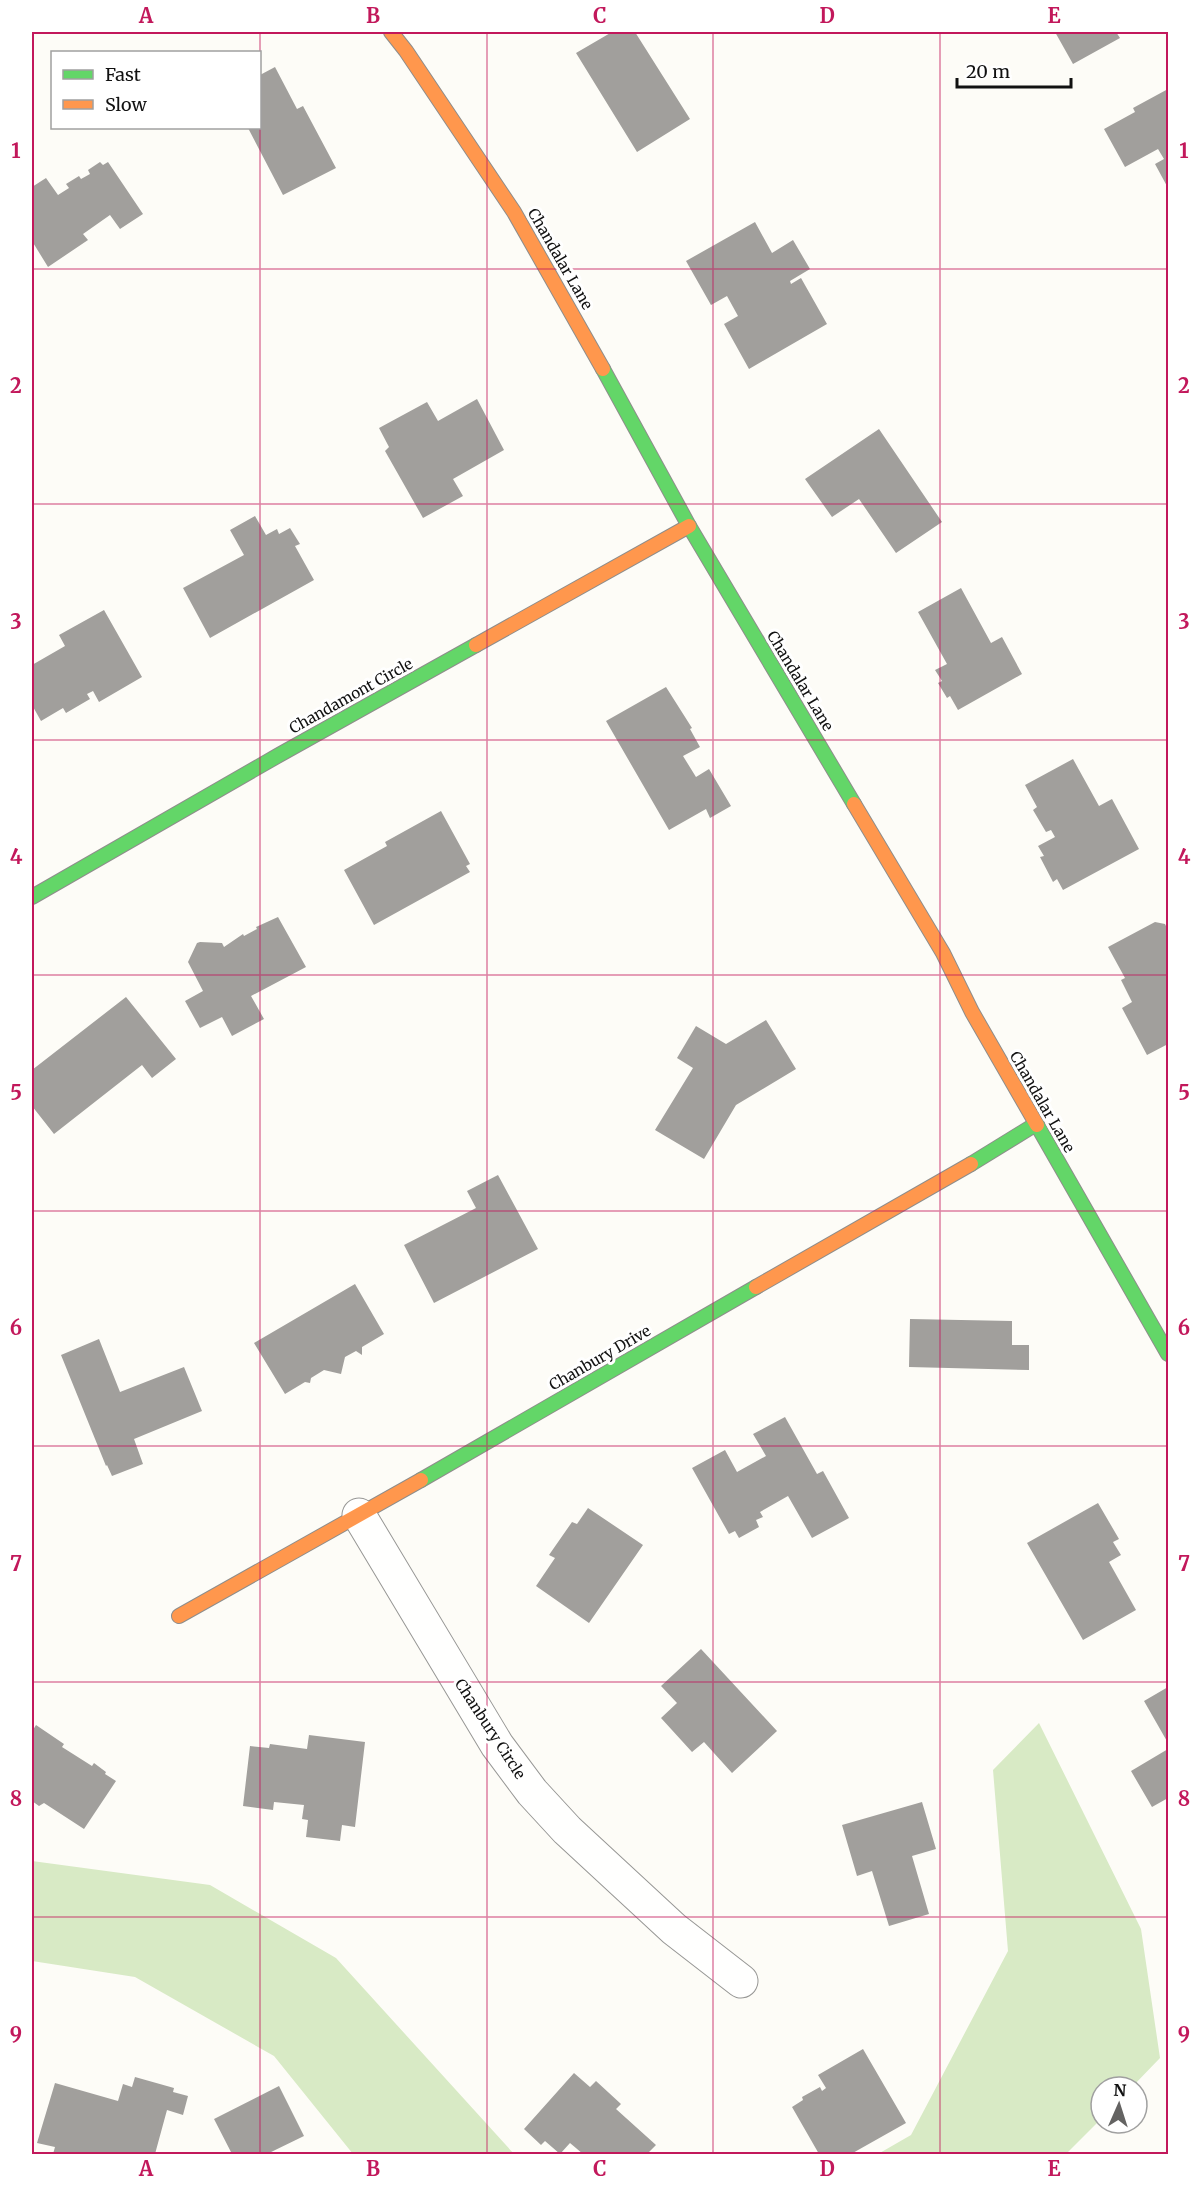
<svg xmlns="http://www.w3.org/2000/svg" width="1200" height="2186" viewBox="0 0 1200 2186" font-family="Merriweather,serif">
<style>
.forest{fill:#d8eac5}
.building{fill:#a19f9c}
.lines{fill:none;stroke-linecap:round;stroke-linejoin:round}
.street-casing{stroke:#979795;stroke-width:35}
.fast-casing{stroke:#8e8d8b;stroke-width:16}
.slow-casing{stroke:#8e8d8b;stroke-width:16}
.street{stroke:#fffffe;stroke-width:33}
.fast{stroke:#63d668;stroke-width:14}
.slow{stroke:#ff974d;stroke-width:14}
.grid{fill:none;stroke:#c2185b;stroke-width:1.5;stroke-opacity:0.55}
.labels{text-anchor:middle;stroke-width:6;stroke-linejoin:round;paint-order:stroke}
.street-label{font-size:15px;fill:#111;stroke:#fff}
.neatline{fill:none;stroke:#c2185b;stroke-width:2}
.grid-label{font-size:20px;text-anchor:middle;font-weight:bold;fill:#c2185b}
</style>
<rect width="100%" height="100%" fill="#fdfcf7"/>
<path class="forest" d="M1039 1723 1141 1929 1160 2058 1132 2087H1101V2119L1066 2154H878L911 2135 1008 1951 993 1770Z
M32 1861 210 1885 336 1958 514 2154H353L274 2056 135 1977 32 1961Z"/>
<path class="building" d="M612 32H635L690 119 637 152 576 53Z
M1055 32H1116L1120 38 1073 64Z
M275 67 297 109 303 106 336 168 283 195 248 128H260V75Z
M1168 89V188L1155 164 1164 159 1158 149 1125 167 1104 129 1135 112 1133 108Z
M100 162 103 165 108 162 143 214 120 229 110 215 83 234 88 240 48 267 32 241V187L46 178 58 195 69 188 66 184 79 176 81 179 90 174 88 170Z
M755 222 772 253 793 240 810 269 790 281 791 284 801 278 827 324 749 369 724 324 738 316 727 296 711 305 686 261Z
M477 399 504 450 453 479 463 496 423 518 385 451 389 447 379 428 427 402 438 421Z
M879 429 942 522 896 553 859 499 832 517 805 479Z
M255 516 266 535 277 529 279 534 290 528 300 544 295 546 314 580 210 638 183 588 244 555 230 530Z
M961 588 991 643 1002 637 1022 674 958 710 950 696 947 698 938 683 942 681 935 670 947 664 918 612Z
M104 610 142 677 99 702 93 691 87 694 90 699 66 713 63 708 41 721 32 705V665L65 646 59 635Z
M666 687 692 728 690 729 700 747 683 756 696 777 709 769 731 806 710 818 706 809 669 830 606 721Z
M1073 759 1099 806 1112 799 1139 849 1063 890 1057 879 1053 882 1040 857 1044 856 1038 846 1055 837 1051 830 1046 832 1033 810 1037 807 1025 785Z
M441 811 470 864 466 866 470 872 374 925 344 870 387 846 385 842Z
M278 917 306 967 251 996 264 1019 232 1036 222 1017 200 1028 185 1001 203 991 188 962 197 943 200 942 222 943 224 947 243 934 244 936 257 929 256 927Z
M1155 922 1165 924 1168 930V1044L1147 1055 1122 1008 1132 1002 1121 980 1125 978 1108 947Z
M126 997 176 1059 152 1078 142 1065 54 1134 32 1106V1070Z
M766 1020 796 1069 736 1105 704 1159 655 1130 693 1068 677 1058 696 1026 726 1044Z
M498 1175 538 1249 434 1303 404 1245 476 1208 467 1191Z
M355 1284 384 1334 362 1347V1355L356 1351 345 1357 341 1374 324 1370 311 1378 310 1383 305 1382 285 1394 254 1343Z
M910 1319 1012 1321V1345H1029V1370L909 1367Z
M99 1339 120 1392 184 1367 202 1411 134 1439 143 1464 112 1476 107 1465 106 1466 61 1355Z
M785 1417 817 1474 823 1471 849 1518 812 1538 788 1496 760 1512 763 1517 756 1520 759 1527 739 1538 735 1531 729 1534 692 1468 725 1450 737 1472 766 1456 753 1434Z
M1098 1503 1119 1539 1113 1542 1121 1555 1109 1562 1136 1610 1083 1640 1027 1543Z
M588 1508 643 1545 589 1623 536 1586 555 1558 549 1555 572 1522 577 1524Z
M701 1649 777 1731 732 1773 704 1742 692 1752 661 1718 677 1703 661 1686Z
M1168 1687V1743L1144 1701Z
M36 1725 64 1744 62 1747 92 1766 94 1763 106 1772 105 1774 116 1781 84 1829 44 1803 39 1806 32 1801V1729L33 1730Z
M309 1735 365 1742 355 1827 342 1825 340 1841 306 1837 308 1820 302 1819 304 1805 274 1802 273 1810 243 1806 250 1746 269 1748 270 1744 307 1749Z
M1168 1749V1798L1152 1807 1131 1771Z
M922 1802 936 1849 912 1856 929 1914 889 1926 872 1871 857 1876 842 1825Z
M863 2049 906 2123 851 2154H819L792 2107 803 2100 802 2097 820 2087 822 2091 826 2088 818 2075Z
M574 2073 590 2087 596 2081 621 2104 616 2109 656 2145 647 2154H583L570 2143 560 2154 545 2141 541 2145 524 2129Z
M135 2077 174 2088 173 2092 188 2096 183 2115 167 2110 155 2154H53L55 2147 37 2143 55 2083 118 2101 123 2084 132 2087Z
M279 2086 304 2136 267 2154H232L214 2119Z"/>
<g class="lines">
<g class="street-casing">
<path id="street" d="M359 1515 497 1745 532 1792 567 1830 674 1929 741 1981"/>
</g>
<g class="fast-casing">
<path id="fast" d="M603 369 689 526 854 804
M32 897 279 755 476 645
M1037 1125 1168 1354
M971 1164 1036 1124
M421 1480 756 1287"/>
</g>
<g class="slow-casing">
<path id="slow" d="M391 32 406 51 514 212 603 369
M476 645 689 526
M854 804 943 953 972 1012 1037 1125
M756 1287 971 1164
M179 1616 421 1480"/>
</g>
<use href="#street" class="street"/>
<use href="#fast" class="fast"/>
<use href="#slow" class="slow"/>
</g>
<path class="grid" d="M260 32V2154M487 32V2154M713 32V2154M940 32V2154M32 269H1168M32 504H1168M32 740H1168M32 975H1168M32 1211H1168M32 1446H1168M32 1682H1168M32 1917H1168"/>
<g class="labels">
<g class="street-label">
<text transform="translate(560 259) rotate(60)" y="5">Chandalar Lane</text>
<text transform="translate(800 681) rotate(59)" y="5">Chandalar Lane</text>
<text transform="translate(351 696) rotate(-29)" y="5">Chandamont Circle</text>
<text transform="translate(1042 1102) rotate(60)" y="5">Chandalar Lane</text>
<text transform="translate(600 1358) rotate(-30)" y="5">Chanbury Drive</text>
<text transform="translate(490 1729) rotate(57)" y="5">Chanbury Circle</text>
</g>
</g>
<rect width="1200" height="2186" fill="none" stroke="#ffffff" stroke-width="66"/>
<rect x="51" y="51" width="210" height="78" fill="#ffffff" stroke="#a0a0a0" stroke-width="1.5"/>
<rect x="63" y="70" width="30" height="9" fill="#63d668" stroke="#a0a0a0" stroke-width="1.5"/>
<text x="105" y="81" font-size="18" fill="#111111">Fast</text>
<rect x="63" y="100" width="30" height="9" fill="#ff974d" stroke="#a0a0a0" stroke-width="1.5"/>
<text x="105" y="111" font-size="18" fill="#111111">Slow</text>
<g transform="translate(1119 2105) rotate(3)"><circle r="28" fill="#ffffff" stroke="#a0a0a0" stroke-width="1.5"/>
<path d="M0-4.5L10 22L0 15L-10 22Z" fill="#646362"/>
<text y="-9" font-size="16" font-weight="bold" text-anchor="middle" fill="#111111">N</text>
</g>
<path d="M957 78v9h114v-9" fill="none" stroke="#111111" stroke-width="3"/>
<text x="966" y="78" font-size="18" fill="#111111" stroke="#ffffff" stroke-width="4.5" paint-order="stroke">20 m</text>
<rect x="33" y="33" width="1134" height="2120" class="neatline"/>
<g class="grid-label">
<text x="146" y="23">A</text>
<text x="373" y="23">B</text>
<text x="600" y="23">C</text>
<text x="827" y="23">D</text>
<text x="1054" y="23">E</text>
<text x="16" y="158">1</text>
<text x="1184" y="158">1</text>
<text x="16" y="393">2</text>
<text x="1184" y="393">2</text>
<text x="16" y="629">3</text>
<text x="1184" y="629">3</text>
<text x="16" y="864">4</text>
<text x="1184" y="864">4</text>
<text x="16" y="1100">5</text>
<text x="1184" y="1100">5</text>
<text x="16" y="1335">6</text>
<text x="1184" y="1335">6</text>
<text x="16" y="1571">7</text>
<text x="1184" y="1571">7</text>
<text x="16" y="1806">8</text>
<text x="1184" y="1806">8</text>
<text x="16" y="2042">9</text>
<text x="1184" y="2042">9</text>
<text x="146" y="2176">A</text>
<text x="373" y="2176">B</text>
<text x="600" y="2176">C</text>
<text x="827" y="2176">D</text>
<text x="1054" y="2176">E</text>
</g>
</svg>
